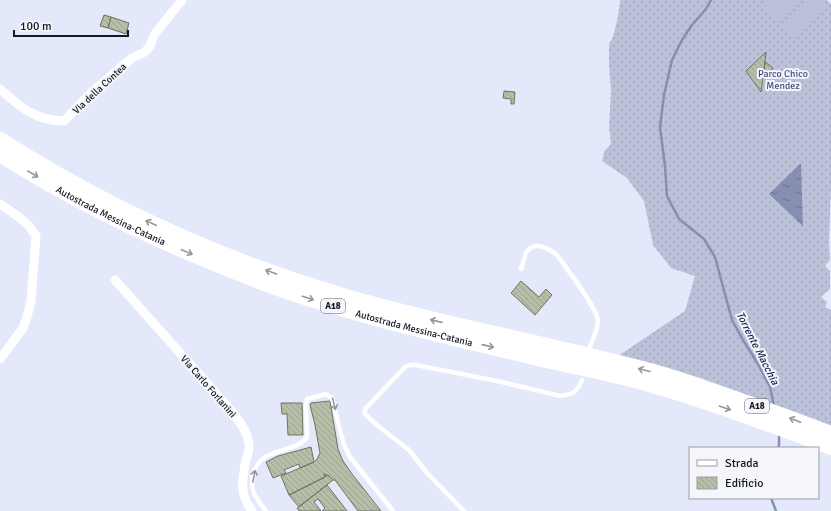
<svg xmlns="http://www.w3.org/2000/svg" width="831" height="511" viewBox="0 0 831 511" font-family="Signika,sans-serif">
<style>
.grass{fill:url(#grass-dots)}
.garden{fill:#bbc1d8}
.water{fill:url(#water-ripples)}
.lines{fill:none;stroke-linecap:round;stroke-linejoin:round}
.stream{stroke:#868eb2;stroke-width:2.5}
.building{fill:url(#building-back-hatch);stroke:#6d745f}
.service{stroke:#fff;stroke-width:4.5}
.minor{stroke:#fff;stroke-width:9}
.motorway{stroke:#fff;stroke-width:16}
.oneway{stroke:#96979b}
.labels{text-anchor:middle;stroke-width:4;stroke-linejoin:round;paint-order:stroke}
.shield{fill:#f5f6fb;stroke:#595b62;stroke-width:1}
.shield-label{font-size:9px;font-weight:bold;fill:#161820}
.park-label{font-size:10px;fill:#454f82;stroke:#f5f6fb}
.street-label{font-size:10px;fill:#161820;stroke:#f5f6fb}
.water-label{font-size:11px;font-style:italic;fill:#1e2452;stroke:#f5f6fb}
</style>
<defs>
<pattern id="grass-dots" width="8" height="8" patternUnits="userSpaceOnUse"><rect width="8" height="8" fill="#bbc1d8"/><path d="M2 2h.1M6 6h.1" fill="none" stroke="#a0a5b9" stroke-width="1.8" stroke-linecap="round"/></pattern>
<pattern id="water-ripples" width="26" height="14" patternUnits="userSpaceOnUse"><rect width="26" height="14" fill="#868eb2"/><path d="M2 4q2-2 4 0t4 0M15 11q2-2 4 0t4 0" fill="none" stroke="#6d7390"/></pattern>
<pattern id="building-back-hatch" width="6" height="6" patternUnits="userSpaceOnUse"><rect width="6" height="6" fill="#b7bea8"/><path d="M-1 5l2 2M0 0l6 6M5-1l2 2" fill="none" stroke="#9da390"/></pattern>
</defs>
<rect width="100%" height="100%" fill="#e4e8fb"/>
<path class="grass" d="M620 0H827L831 4V183L829 244 830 260 825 266 830 271V289L821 297 827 302 825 307 831 310V426L701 378 645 362 618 356 685 311 695 276 671 268 653 245 644 201 627 178 602 161 604 152 611 144 609 127 611 91 609 65V44L613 37 618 17Z"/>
<path class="garden" d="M771 0H802L779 23 763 8Z
M807 0H821L827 6 796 38 783 24Z"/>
<path class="water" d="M801 163 803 226 769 194Z"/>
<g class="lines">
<path class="stream" d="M711 0 706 9 692 25 682 40 672 60 664 95 660 127 665 166 667 196 679 219 704 239 715 257 732 320 743 340 758 364 770 387 774 406
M778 448 779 445V433
M771 498 776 511"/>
</g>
<path class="building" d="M104 15 111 17 108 28 100 26Z
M111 17 129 23 126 34 108 28Z
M766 52 764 71 761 92 746 71Z
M765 62 773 68 770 71H764Z
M504 91 515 92 514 104H511V99L503 98Z
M521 281 539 297 546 289 552 295 535 315 511 293Z
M330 401 338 449 343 461 352 474 381 511H358L335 480H333L329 476 326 475 324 474 325 477 289 495 281 476 314 462 317 459 320 453 315 425 310 405 311 403Z
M281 403H302L303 435H288L287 414H282Z
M311 447 314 462 300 468 299 464 284 470 286 473 273 478 266 462 278 456Z
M324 474 329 476 333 480 299 507 289 495 325 477Z
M327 485 347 511H322L325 508 318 499 314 502 321 511H299L297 508Z"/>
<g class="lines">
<path class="service" d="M521 269C523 264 524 258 526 253 534 240 548 248 557 255 566 268 597 307 598 321 598 329 593 339 590 347
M266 511C257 499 249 491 253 475 260 446 291 455 307 438L306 405 307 399 326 394 332 398 339 426 344 445 350 457 393 511
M464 511 428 474 409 450 378 426 365 414V409L405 367 410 365H416L497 381 561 396C573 394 577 392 582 380"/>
<path class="minor" d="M0 89C20 107 36 121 64 121L92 92 132 58 145 52 150 46 154 35 182 0
M0 204 19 217 29 226 36 236 31 301 27 317 23 328 0 359
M115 280 230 409C238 420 248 431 249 445 250 449 247 456 246 460 242 481 239 493 252 511"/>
<g class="motorway">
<path d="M0 140C105 207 220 259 339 295 376 306 413 315 451 324 516 339 581 353 646 370 666 375 686 382 705 389 748 403 789 418 831 434"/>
<path id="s1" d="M0 154C63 194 129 227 197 256 233 271 269 286 305 297 389 324 475 343 560 363 588 369 618 375 646 383 709 401 770 424 831 447"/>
</g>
</g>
<defs><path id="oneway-shaft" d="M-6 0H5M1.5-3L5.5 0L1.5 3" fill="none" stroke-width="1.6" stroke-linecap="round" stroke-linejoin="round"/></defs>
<g class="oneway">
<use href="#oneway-shaft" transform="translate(33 174) rotate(30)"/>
<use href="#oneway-shaft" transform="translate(151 223) rotate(-155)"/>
<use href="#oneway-shaft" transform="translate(187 252) rotate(23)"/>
<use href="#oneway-shaft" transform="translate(271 272) rotate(-160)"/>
<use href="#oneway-shaft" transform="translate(308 298) rotate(18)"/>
<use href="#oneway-shaft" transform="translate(436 321) rotate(-167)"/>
<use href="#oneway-shaft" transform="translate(488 346) rotate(13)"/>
<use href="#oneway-shaft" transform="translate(644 370) rotate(-166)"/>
<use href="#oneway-shaft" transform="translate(334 404) rotate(76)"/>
<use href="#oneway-shaft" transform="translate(725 408) rotate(19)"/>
<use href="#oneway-shaft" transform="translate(795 420) rotate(-159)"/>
<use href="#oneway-shaft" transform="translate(254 476) rotate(-79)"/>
</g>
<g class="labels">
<g class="shield">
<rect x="321" y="299" width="24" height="14" rx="3"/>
<rect x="745" y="399" width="24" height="14" rx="3"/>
</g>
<g class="shield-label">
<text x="333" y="309">A18</text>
<text x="757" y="409">A18</text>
</g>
<g class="park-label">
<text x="783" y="77">Parco Chico<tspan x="783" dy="12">Mendez</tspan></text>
</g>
<g class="street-label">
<text transform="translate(99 88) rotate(-43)" y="4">Via della Contea</text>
<text dy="4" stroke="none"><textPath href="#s1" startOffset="127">Autostrada Messina-Catania</textPath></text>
<text dy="4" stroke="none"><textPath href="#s1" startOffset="451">Autostrada Messina-Catania</textPath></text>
<text transform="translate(209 386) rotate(49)" y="4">Via Carlo Forlanini</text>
</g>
<g class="water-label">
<text transform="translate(758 348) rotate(63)" y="4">Torrente Macchia</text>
</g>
</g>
<rect x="689" y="447" width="130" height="52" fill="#f5f6fb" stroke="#9c9da3"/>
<rect x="697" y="460" width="20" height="6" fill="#ffffff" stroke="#9c9da3"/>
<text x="725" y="467" font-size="12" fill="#161820">Strada</text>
<rect x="697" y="477" width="20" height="12" fill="url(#building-back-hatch)" stroke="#9c9da3"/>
<text x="725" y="487" font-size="12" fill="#161820">Edificio</text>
<path d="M14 30v6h114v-6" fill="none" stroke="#161820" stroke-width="2"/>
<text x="20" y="30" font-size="12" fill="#161820" stroke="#f5f6fb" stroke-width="3" paint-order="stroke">100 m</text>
</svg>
